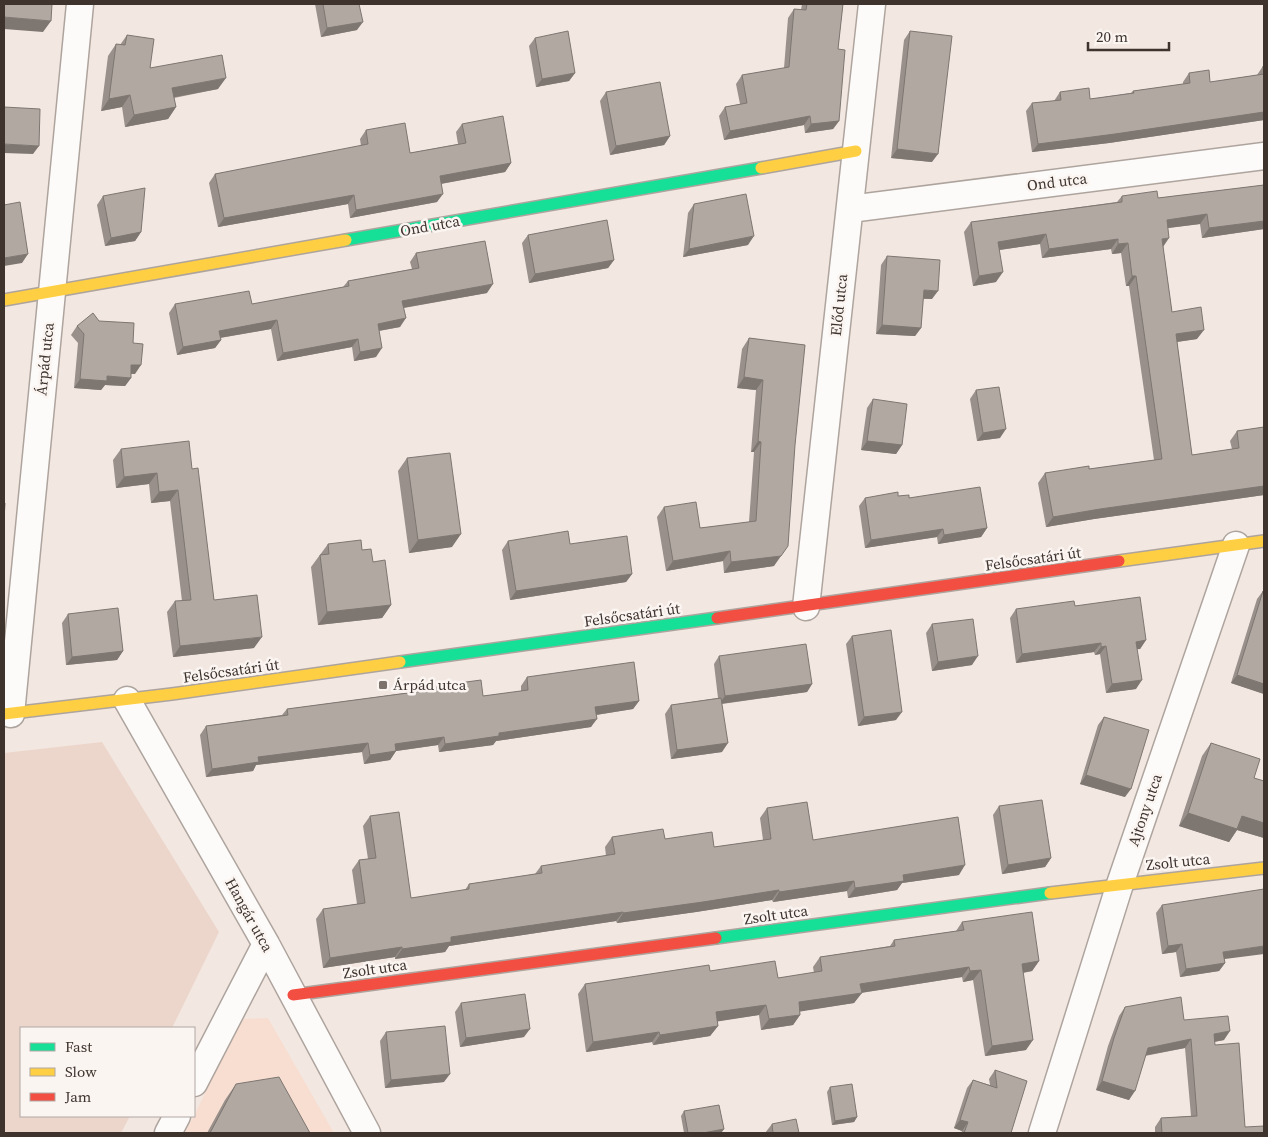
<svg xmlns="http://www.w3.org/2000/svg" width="1268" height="1137" viewBox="0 0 1268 1137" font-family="'Source Serif 4',serif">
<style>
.built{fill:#f7ded1}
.green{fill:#ecd6cb}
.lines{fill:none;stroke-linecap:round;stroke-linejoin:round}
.street-casing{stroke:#aea49e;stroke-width:29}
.fast-casing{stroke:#aea49e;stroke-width:14}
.slow-casing{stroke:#aea49e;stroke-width:14}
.jam-casing{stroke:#aea49e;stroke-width:14}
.street{stroke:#fdfbfa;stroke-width:26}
.fast{stroke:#16e098;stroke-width:11}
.slow{stroke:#ffcf43;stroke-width:11}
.jam{stroke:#f24e42;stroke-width:11}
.wall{fill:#99908b}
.shaded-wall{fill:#7d7671}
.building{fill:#b2a8a2;stroke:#7d7671}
.poi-dot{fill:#7d726c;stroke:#fbf5f2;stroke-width:2}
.labels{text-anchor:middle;stroke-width:5;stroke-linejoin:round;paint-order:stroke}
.street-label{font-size:15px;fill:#3e332d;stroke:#fbf5f2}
.poi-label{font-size:15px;fill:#3e332d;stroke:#fbf5f2;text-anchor:start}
</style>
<rect width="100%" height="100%" fill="#f3e7e1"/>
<path class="built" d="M268 1018 334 1133H184L194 1116 241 1019Z"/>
<path class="green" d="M102 742 219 932 172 1028H21V1116H130L121 1133H4V753Z"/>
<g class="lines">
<g class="street-casing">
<path id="street" d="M850 209 1264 156
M806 607 872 4
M127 700 266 944 367 1133
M11 714 80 4
M194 1083 266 944
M168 1133 177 1116
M1042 1133 1120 884 1236 545"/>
</g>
<g class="fast-casing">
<path id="fast" d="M346 240 761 168
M400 662 717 618
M716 938 1050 893"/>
</g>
<g class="slow-casing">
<path id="slow" d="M761 168 856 151
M4 300 346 240
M1119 561 1264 541
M4 714 172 694 400 662
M1050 893 1264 868"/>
</g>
<g class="jam-casing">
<path id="jam" d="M717 618 1119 561
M293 995 716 938"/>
</g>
<use href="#street" class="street"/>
<use href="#fast" class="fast"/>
<use href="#slow" class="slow"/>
<use href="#jam" class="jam"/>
</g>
<path class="wall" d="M315 4H359L357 30 321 37Z
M802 4H843L838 49 839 121 833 129 805 133 804 125 724 140 719 116 725 107 740 104 736 84 742 75 784 68 788 18 794 9 801 10Z
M910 31 932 162 891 158 904 40Z
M127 35 150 68 218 89 174 98 176 107 168 119 125 127 122 107 101 111 108 56 116 44 120 45Z
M535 38 575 73 569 81 536 87 529 46Z
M1263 66H1264V120L1109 143 1032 152 1026 111 1032 103 1054 101 1060 92 1090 99 1131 93 1133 91 1183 84V82L1189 73 1210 82 1257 75Z
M606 92 670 136 664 145 610 155 600 101Z
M462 124 511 163 505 172 441 184 437 202 350 218 348 204 218 227 209 183 215 174 361 146 360 139 366 130 410 153 458 144 456 132Z
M1264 185V229L1202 238 1200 224 1168 228 1163 246 1172 312 1197 339 1177 342 1192 455 1232 449 1230 441 1237 431 1264 427V495L1094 519 1046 527 1038 483 1045 473 1089 469 1154 460 1129 286H1126L1121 253 1112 254 1111 249 1042 258 1040 244 1000 250 996 282 973 286 964 232 971 222 1117 202 1122 196 1158 198Z
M103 196 141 232 135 241 105 246 97 205Z
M694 204 748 245 683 257 688 213Z
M528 235 614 260 608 268 529 283 522 243Z
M416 253 487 293 404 308 400 327 379 331 376 357 354 361 352 347 277 361 271 329 220 338 221 340 215 348 177 355 169 313 175 304H252L343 287 348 281 412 269 410 262Z
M887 256 932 299H923L921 328 915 336 876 334 881 265Z
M99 321 133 343 135 374H131V378L125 386 105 385 101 390 74 388 78 343 71 335 77 326Z
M749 338 805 345 774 566 724 573 723 561 666 571 657 517 664 507 700 528 749 522 754 452H751L756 390 737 388 742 349Z
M976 390 1000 438 977 441 970 399Z
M873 399 902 445 896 454 861 450 867 408Z
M121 449 192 469 214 600 254 648 173 657 167 612 175 601H182L170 501 151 503 149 484 116 488 113 460Z
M407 458 452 547 409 553 398 471Z
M898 496 909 498 987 528 981 537 938 544 937 537 865 548 859 506 865 498Z
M508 541 570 544 632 574 626 582 510 600 502 550Z
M328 544 362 550 373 562 391 605 382 618 318 625 311 567Z
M1263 591 1264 694 1231 683 1257 599Z
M1075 606 1146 640 1140 649H1137L1136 689 1106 693 1100 654 1095 655 1094 652 1016 663 1010 618 1016 609Z
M68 614 123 651 117 660 66 665 62 623Z
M932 624 972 665 932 671 926 633Z
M852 636 896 720 858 726 846 644Z
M719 656 812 684 807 692 722 704V752L671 759 665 714 671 705 718 698 714 664Z
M527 677 639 701 633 709 596 715 591 727 496 741 493 745 439 752 438 745 396 751 390 760 364 764 362 752 256 765 253 771 206 777 200 735 206 726 282 715 287 709 435 689 437 686 483 696 521 691V686Z
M1104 717 1125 797 1080 784 1098 725Z
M1211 743 1254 778 1264 781V838L1237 830 1229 842 1179 826 1202 756Z
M999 806 1051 858 1045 867 1002 874 993 815Z
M767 808 813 840 959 875 902 883 897 890 848 898 847 891 773 902 772 900 696 912 617 923 616 921 449 946 445 952 395 959V957L323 968 316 919 323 909 357 904 352 870 359 860 368 859 363 826 370 816 411 898 465 890 469 884 535 874 541 866 606 856 605 847 612 837 665 839 714 847 763 840 760 818Z
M1162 905 1225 963 1219 971 1180 977 1176 952 1162 954 1156 913Z
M962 922 1039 961 1032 971 1023 973 1026 1050 985 1056 973 980 963 982 962 977 861 993 854 1003 800 1011V1015L793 1025 761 1030 759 1015 717 1021 718 1026 710 1036 653 1045 652 1042 586 1052 578 994 585 984 710 971 778 978 814 973 813 967 820 957 890 946 894 940 956 931Z
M461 1003 524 1037 460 1047 455 1012Z
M1125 1007 1184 1020 1224 1040 1214 1042 1215 1045 1245 1127 1264 1133H1155V1127L1161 1118 1191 1116 1185 1048 1145 1056 1129 1100 1096 1090 1108 1046 1119 1016Z
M386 1032 444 1082 385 1088 380 1041Z
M995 1070 1011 1133H961L962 1131 954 1128 967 1088 973 1080 990 1085 989 1079Z
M236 1084 310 1133H207L225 1100Z
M830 1087 857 1117 854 1122 832 1125 827 1092Z
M684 1111 724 1129 721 1133H684L681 1116Z
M772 1124 799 1133H765Z"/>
<path class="shaded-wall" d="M4 17 51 21 43 32 4 29Z
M363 22 357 30 321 37 327 28Z
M575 73 569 81 536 87 542 79Z
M226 78 218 89 164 99 172 88Z
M130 95 122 107 101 111 109 99Z
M176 107 168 119 125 127 134 115Z
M1264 112V120L1109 143 1032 152 1038 144Z
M810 116 804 125 724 140 730 131Z
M839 121 833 129 805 133 811 124Z
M670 136 664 145 610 155 616 146Z
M4 144 39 146 33 154 4 153Z
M897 149 938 154 932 162 891 158Z
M511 163 505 172 434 185 440 176Z
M443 194 437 202 350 218 356 210Z
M354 195 348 204 218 227 224 218Z
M1207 214 1200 224 1160 229 1167 220Z
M1264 221V229L1202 238 1209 228Z
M141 232 135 241 105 246 111 238Z
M1046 234 1040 244 991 251 998 242Z
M754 236 748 245 683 257 689 249Z
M1169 238 1163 247 1162 239Z
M1118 239 1111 249 1042 258 1049 249Z
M1128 243 1121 253 1112 254 1118 244Z
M28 254 22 263 4 266V258Z
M614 260 608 268 529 283 535 274Z
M1003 272 996 282 973 286 979 276Z
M1132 276H1136L1129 286H1126Z
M493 284 487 293 396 309 402 301Z
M924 290 938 291 932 299 918 298Z
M406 318 400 327 372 332 378 324Z
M277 320 271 329 213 339 219 331Z
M882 325 921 328 915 336 876 334Z
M1204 330 1197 339 1169 343 1176 334Z
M358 339 352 347 277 361 283 353Z
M221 340 215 348 177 355 183 347Z
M382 348 376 357 354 361 360 352Z
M131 365H141L135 374 125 373Z
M107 376 131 378 125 386 105 385 101 390 74 388 80 379Z
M744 377 763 380 756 390 737 388Z
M1006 429 1000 438 977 441 983 433Z
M758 441 761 442 754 452H751Z
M867 441 902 445 896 454 861 450Z
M157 473 149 484 116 488 124 477Z
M1264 486V495L1094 519 1046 527 1053 517 1100 509Z
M178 490 170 501 151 503 159 492Z
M987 528 981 537 938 544 944 535Z
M943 529 937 537 865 548 871 540Z
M461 534 452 547 409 553 418 540Z
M730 551 723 561 666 571 673 561Z
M781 556 774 566 724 573 731 562Z
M632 574 626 582 510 600 516 591Z
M391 605 382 618 318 625 327 612Z
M262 637 254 648 173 657 180 646Z
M1146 640 1140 649 1130 650 1136 642Z
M1101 643 1094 652 1016 663 1022 654Z
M1106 646 1100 654 1095 655 1101 647Z
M123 651 117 660 66 665 72 657Z
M978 656 972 665 932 671 938 662Z
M1237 675 1264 684V694L1231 683Z
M1142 680 1136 689 1106 693 1112 684Z
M812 684 807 692 719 704 725 696Z
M639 701 633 709 589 716 595 707Z
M902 712 896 720 858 726 864 717Z
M597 719 591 727 496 741 493 745 439 752 445 744 499 733Z
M444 737 438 745 396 751 390 760 364 764 370 755 395 744Z
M368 743 362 752 256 765 253 771 206 777 212 769 258 757Z
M728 743 722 752 671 759 677 750Z
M1086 775 1131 789 1125 797 1080 784Z
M1188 813 1242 816 1264 823V838L1237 830 1229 842 1179 826Z
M1051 858 1045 867 1002 874 1008 865Z
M965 865 959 875 902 883 897 890 848 898 855 888 903 875Z
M854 881 847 891 773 902 779 892Z
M779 890 772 900 696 912 617 923 623 913Z
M623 912 616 921 449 946 445 952 395 959 402 949 451 937Z
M1182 944 1176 952 1162 954 1168 946Z
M1264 946V954L1217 960 1223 952Z
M402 947 395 957 323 968 330 958Z
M1039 961 1032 971 1015 974 1022 964Z
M1225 963 1219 971 1180 977 1186 969Z
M969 967 962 977 853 994 860 984Z
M981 970 973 980 963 982 970 971Z
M862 993 854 1003 791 1013 799 1002Z
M766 1005 759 1015 708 1023 716 1012Z
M800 1015 793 1025 761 1030 769 1019Z
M718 1026 710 1036 653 1045 660 1035Z
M530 1029 524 1037 460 1047 466 1038Z
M1230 1031 1224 1040 1208 1043 1214 1034Z
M659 1032 652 1042 586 1052 593 1042Z
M1191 1039 1185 1048 1142 1056 1148 1048Z
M1033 1040 1026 1050 985 1056 992 1046Z
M450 1074 444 1082 385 1088 391 1080Z
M1102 1081 1135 1091 1129 1100 1096 1090Z
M857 1117 854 1122 832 1125 835 1121Z
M960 1120 968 1122 962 1131 954 1128Z
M724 1129 721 1133H703Z"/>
<path class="building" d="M4 4H52L51 21 4 17Z
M323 4H359L363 22 327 28Z
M807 4H843L838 49 845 50 839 121 811 124 810 116 730 131 725 107 747 103 742 75 789 67 794 9 806 10Z
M568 31 575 73 542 79 535 38Z
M910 31 952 36 938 154 897 149Z
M127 35 154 39 150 68 222 55 226 78 172 88 176 107 134 115 130 95 109 99 116 44 125 45Z
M1263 66H1264V112L1115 134 1038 144 1032 103 1061 100 1060 92 1089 88 1090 99 1134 93 1133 91 1190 83 1189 73 1209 70 1210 82 1264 74Z
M660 82 670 136 616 146 606 92Z
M4 107 40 109 39 146 4 144Z
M503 116 511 163 440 176 443 194 356 210 354 195 224 218 215 174 368 144 366 130 405 123 410 153 466 143 462 124Z
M1264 185V221L1209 228 1207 214 1167 220 1169 238 1162 239 1172 312 1201 307 1204 330 1176 334 1192 455 1239 448 1237 431 1264 427V486L1100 509 1053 517 1045 473 1089 466V469L1162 459 1136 276H1132L1128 243 1118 244V239L1049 249 1046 234 998 242 1003 272 979 276 971 222 1122 202V196L1157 191 1158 198Z
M145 188 141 232 111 238 103 196Z
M746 194 754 236 689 249 694 204Z
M20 202 28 254 4 258V205Z
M607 220 614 260 535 274 528 235Z
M485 241 493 284 402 301 406 318 378 324 382 348 360 352 358 339 283 353 277 320 219 331 221 340 183 347 175 304 249 291 252 304 349 286 348 281 419 268 416 253Z
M887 256 940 260 938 291 924 290 921 328 882 325Z
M93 313 99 321 134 323 133 343 143 344 141 365H131V378L107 376V381L80 379 84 334 77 326Z
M749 338 805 345 795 445 788 546 781 556 731 562 730 551 673 561 664 507 696 502 700 528 756 521 761 442 758 441 763 380 744 377Z
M999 387 1006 429 983 433 976 390Z
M873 399 907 404 902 445 867 441Z
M189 441 192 469 198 468 214 600 257 595 262 637 180 646 175 601 191 600 178 490 159 492 157 473 124 477 121 449Z
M450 453 461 534 418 540 407 458Z
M980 487 987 528 944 535 943 529 871 540 865 498 898 492V496L909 495V498Z
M4 503H5L4 520Z
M568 531 570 544 627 536 632 574 516 591 508 541Z
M361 540 362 550 371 549 373 562 385 560 391 605 327 612 320 555 329 554 328 544Z
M1264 590V684L1237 675 1263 591Z
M1140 597 1146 640 1136 642 1142 680 1112 684 1106 646 1101 647V643L1022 654 1016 609 1074 601 1075 606Z
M118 608 123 651 72 657 68 614Z
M973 619 978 656 938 662 932 624Z
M891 630 902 712 864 717 852 636Z
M806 644 812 684 725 696 719 656Z
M634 662 639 701 595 707 597 719 499 733V736L445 744 444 737 395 744 396 751 370 755 368 743 258 757 259 762 212 769 206 726 288 715 287 709 438 689 437 686 481 680 483 696 528 690 527 677Z
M721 698 728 743 677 750 671 705Z
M1104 717 1149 730 1131 789 1086 775Z
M1211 743 1260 759 1254 778 1264 781V823L1242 816 1237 829 1188 813Z
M1042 800 1051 858 1008 865 999 806Z
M807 802 813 840 958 817 965 865 903 875 904 881 855 888 854 881 779 892V890L703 902 623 913V912L451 937V942L402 949V947L330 958 323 909 365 903 359 860 376 858 370 816 399 812 411 898 469 889V884L542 873 541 866 615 854 612 837 663 829 665 839 712 832 714 847 771 839 767 808Z
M1264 889V946L1223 952 1225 963 1186 969 1182 944 1168 946 1162 905Z
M1032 912 1039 961 1022 964 1033 1040 992 1046 981 970 970 971 969 967 860 984 862 993 799 1002 800 1015 769 1019 766 1005 716 1012 718 1026 660 1035 659 1032 593 1042 585 984 709 965 710 971 775 961 778 978 822 971 820 957 895 946 894 940 964 930 962 922Z
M525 994 530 1029 466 1038 461 1003Z
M1181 997 1184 1020 1228 1016 1230 1031 1214 1034 1215 1045 1239 1043 1245 1127 1264 1126V1133H1162L1161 1118 1197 1116 1191 1039 1148 1048 1135 1091 1102 1081 1114 1038 1125 1007Z
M445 1026 450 1074 391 1080 386 1032Z
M995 1070 1027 1081 1011 1133H964L968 1122 960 1120 973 1080 997 1088Z
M279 1077 310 1133H210L236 1084Z
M852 1084 857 1117 835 1121 830 1087Z
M719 1105 724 1129 703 1133H688L684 1111Z
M796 1119 799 1133H773L772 1124Z"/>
<rect class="poi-dot" x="378" y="680" width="10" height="10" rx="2.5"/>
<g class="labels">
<g class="street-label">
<text transform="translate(1057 182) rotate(-7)" y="5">Ond utca</text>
<text transform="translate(430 226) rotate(-10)" y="5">Ond utca</text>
<text transform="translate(839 305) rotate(-84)" y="5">Előd utca</text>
<text transform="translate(45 359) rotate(-84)" y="5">Árpád utca</text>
<text transform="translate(1033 559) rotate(-8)" y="5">Felsőcsatári út</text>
<text transform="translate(632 615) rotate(-8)" y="5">Felsőcsatári út</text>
<text transform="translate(231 671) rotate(-8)" y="5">Felsőcsatári út</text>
<text transform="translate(1145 810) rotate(-71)" y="5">Ajtony utca</text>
<text transform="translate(1178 862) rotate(-6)" y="5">Zsolt utca</text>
<text transform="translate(249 915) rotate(61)" y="5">Hangár utca</text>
<text transform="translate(776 915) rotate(-8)" y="5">Zsolt utca</text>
<text transform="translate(375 969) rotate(-8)" y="5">Zsolt utca</text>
</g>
<g class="poi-label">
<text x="393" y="690">Árpád utca</text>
</g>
</g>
<rect width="1268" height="1137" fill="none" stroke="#3e332d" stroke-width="10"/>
<rect x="20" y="1027" width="175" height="90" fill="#fbf5f2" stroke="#afa7a3"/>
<rect x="30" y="1043" width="25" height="8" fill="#16e098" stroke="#afa7a3"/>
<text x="65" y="1052" font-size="15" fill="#3e332d">Fast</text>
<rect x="30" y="1068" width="25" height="8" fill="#ffcf43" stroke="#afa7a3"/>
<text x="65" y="1077" font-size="15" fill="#3e332d">Slow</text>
<rect x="30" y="1093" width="25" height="8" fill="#f24e42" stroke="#afa7a3"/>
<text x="65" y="1102" font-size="15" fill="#3e332d">Jam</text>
<path d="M1088 42v8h81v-8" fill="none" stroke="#3e332d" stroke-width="2.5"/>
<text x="1096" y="42" font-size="15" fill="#3e332d" stroke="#fbf5f2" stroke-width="4" paint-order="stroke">20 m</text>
</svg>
